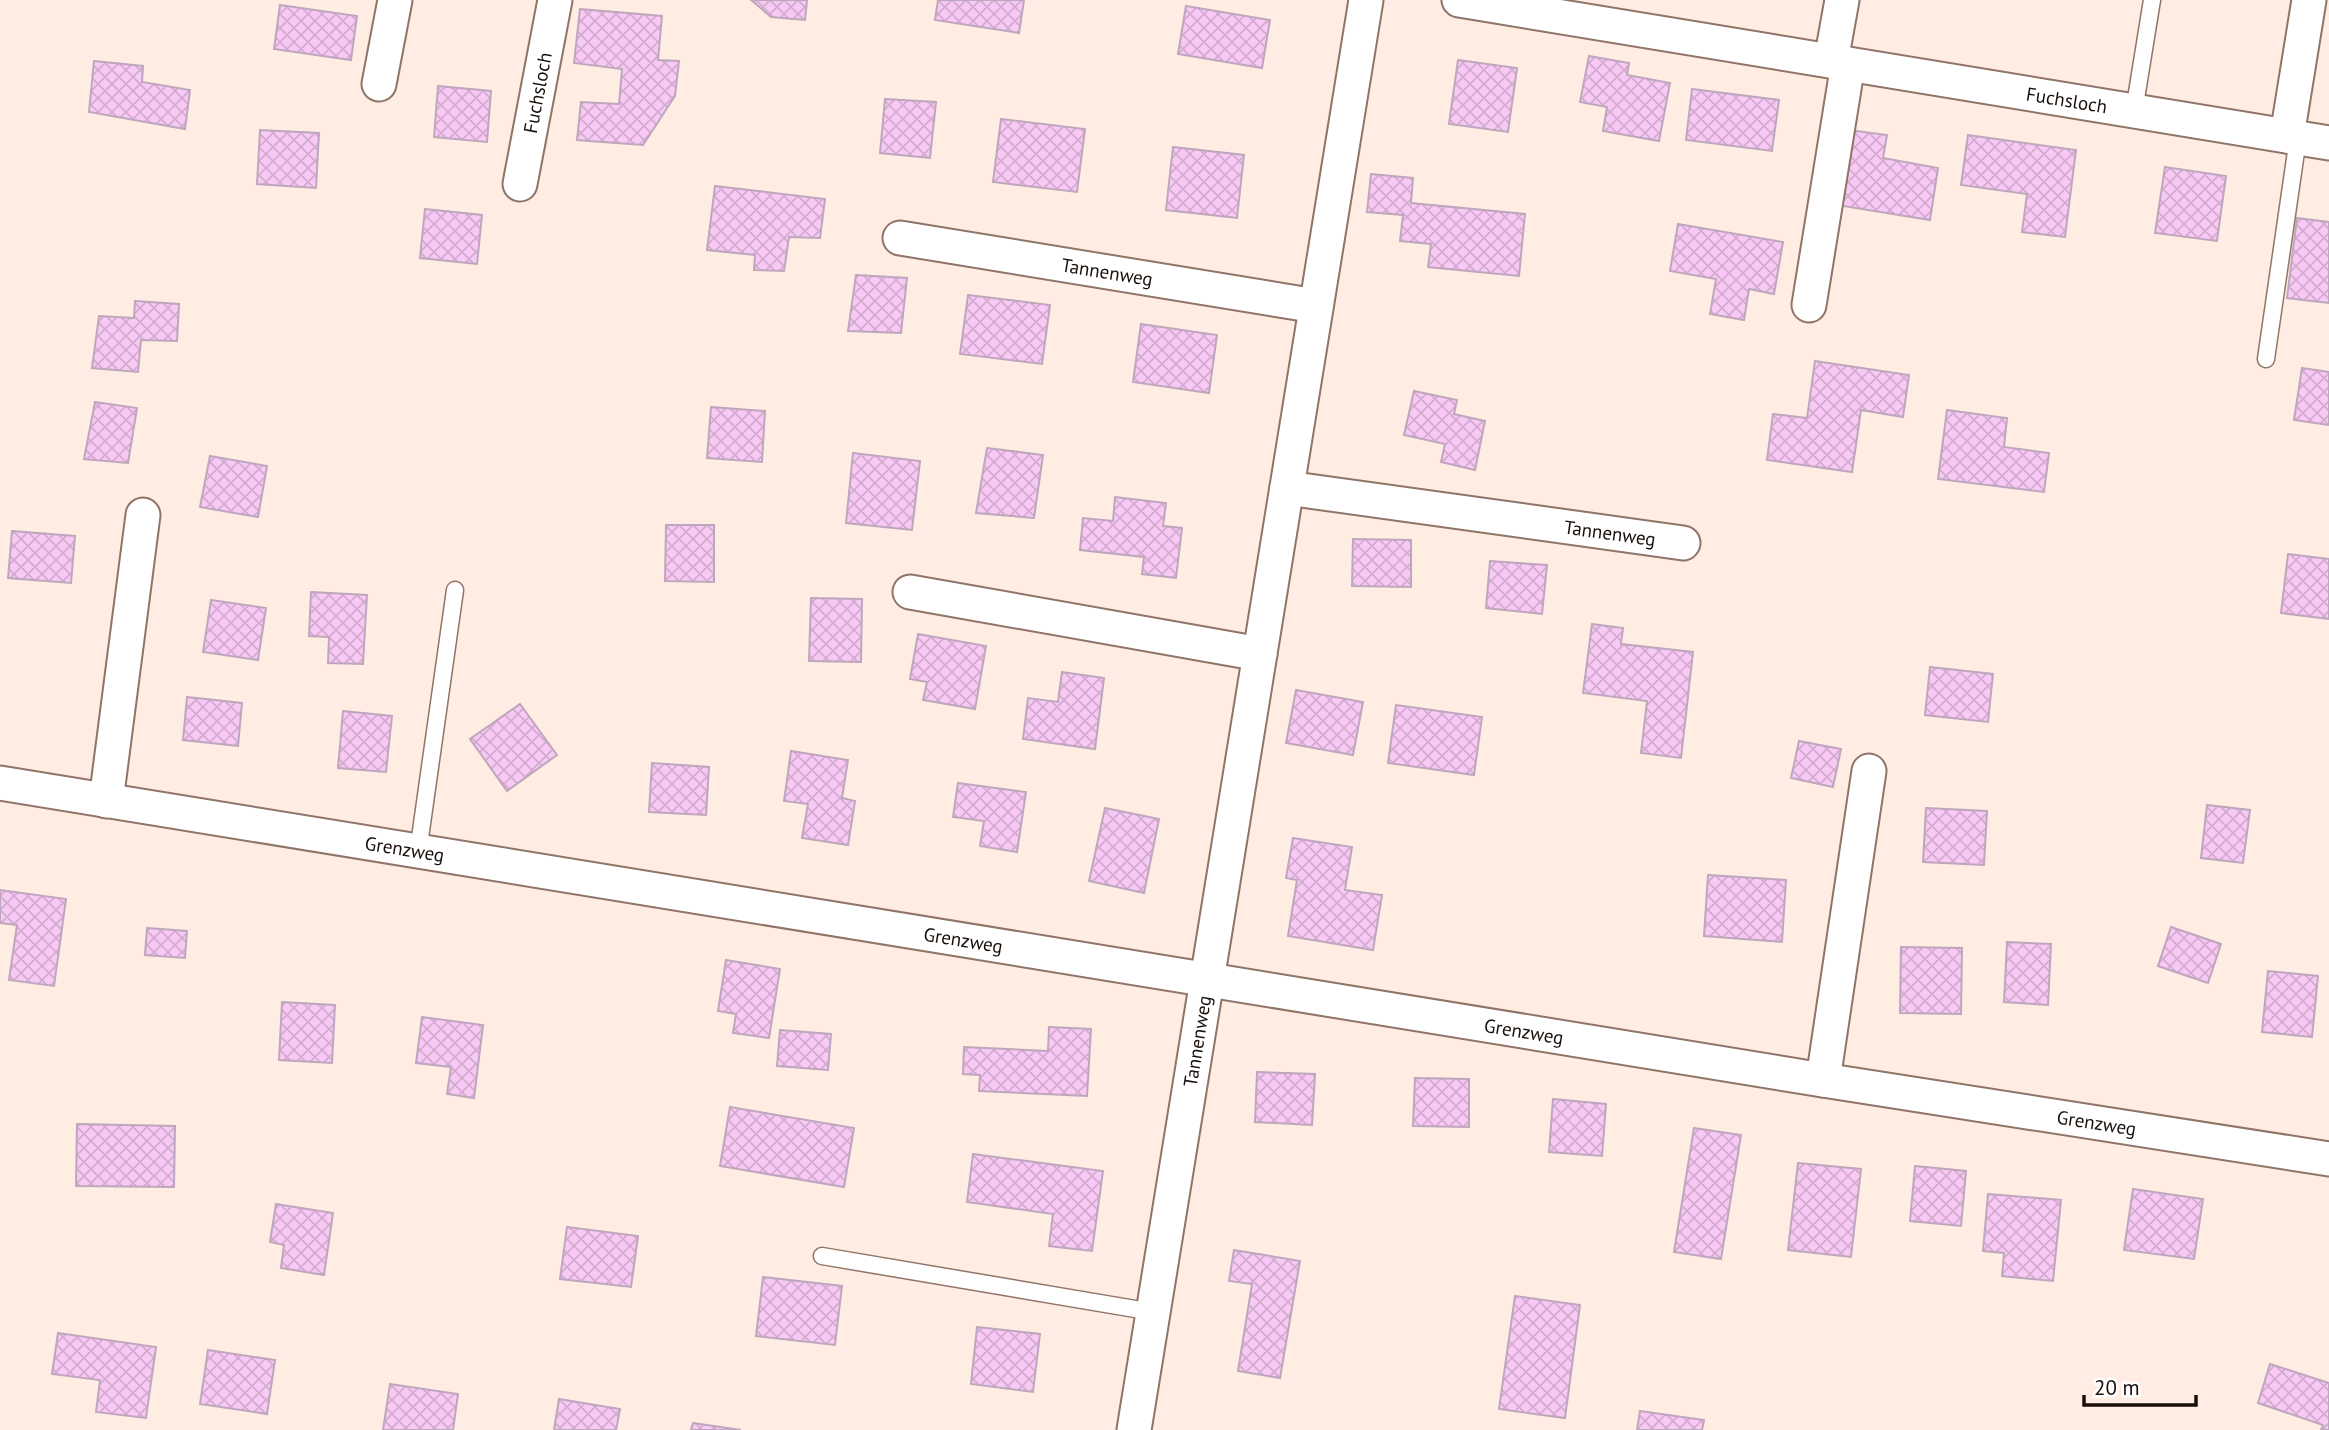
<svg xmlns="http://www.w3.org/2000/svg" width="2329" height="1430" viewBox="0 0 2329 1430" font-family="'PT Sans',sans-serif">
<style>
.building{fill:url(#building-cross-hatch);stroke:#bea7bc;stroke-width:2}
.lines{fill:none;stroke-linecap:round;stroke-linejoin:round}
.lane-casing{stroke:#907467;stroke-width:19}
.street-casing{stroke:#907467;stroke-width:37}
.lane{stroke:#fff;stroke-width:16}
.street{stroke:#fff;stroke-width:33}
.labels{text-anchor:middle;stroke-width:5;stroke-linejoin:round;paint-order:stroke}
.street-label{font-size:19px;fill:#190f0a;stroke:#fff}
</style>
<defs>
<pattern id="building-cross-hatch" width="8" height="8" patternUnits="userSpaceOnUse" patternTransform="scale(1.75)"><rect width="8" height="8" fill="#f8c9f4"/><path d="M0 0l8 8M0 8l8-8" fill="none" stroke="#d4abd0"/></pattern>
</defs>
<rect width="100%" height="100%" fill="#ffece3"/>
<path class="building" d="M751 0H807L805 20 771 17Z
M938 0H1024L1019 33 935 20Z
M280 5 357 16 351 60 274 49Z
M1186 6 1270 20 1262 68 1178 54Z
M580 9 662 16 658 60 679 61 675 96 643 145 577 140 581 102 619 104 622 69 574 63Z
M1589 56 1629 63 1627 75 1670 83 1659 141 1603 131 1607 107 1580 102Z
M1458 60 1517 68 1508 132 1449 124Z
M94 61 143 66 142 82 190 90 185 129 89 112Z
M438 86 491 91 487 142 434 137Z
M1692 89 1779 100 1772 151 1686 140Z
M885 99 936 102 930 158 880 153Z
M1001 119 1085 129 1077 192 993 182Z
M260 130 319 133 316 188 257 184Z
M1849 130 1887 135 1883 158 1938 168 1930 220 1837 205Z
M1968 135 2076 150 2065 237 2022 232 2027 194 1961 185Z
M1173 147 1244 155 1237 218 1166 210Z
M2165 167 2226 176 2217 241 2155 233Z
M1371 174 1413 178 1411 203 1525 214 1519 276 1428 267 1431 244 1400 241 1403 215 1367 212Z
M715 186 825 199 820 238 789 237 784 271 754 270 755 255 707 250Z
M425 209 482 215 477 264 420 258Z
M2297 218 2329 222V303L2287 298Z
M1678 224 1783 242 1774 294 1749 289 1744 320 1710 314 1716 279 1670 271Z
M856 275 907 278 901 333 848 331Z
M968 295 1050 305 1042 364 960 354Z
M135 301 179 304 177 341 141 340 138 372 92 368 99 316 134 318Z
M1141 324 1217 335 1209 393 1133 382Z
M1815 361 1909 375 1903 417 1861 410 1852 472 1767 460 1773 414 1807 418Z
M2302 368 2329 372V425L2294 420Z
M1414 391 1457 400 1454 414 1485 421 1475 470 1441 462 1445 444 1404 435Z
M95 402 137 408 128 463 84 459Z
M711 407 765 411 762 462 707 458Z
M1947 410 2007 418 2004 447 2049 453 2044 492 1938 479Z
M987 448 1043 455 1034 518 976 513Z
M853 453 920 461 912 530 846 523Z
M210 456 267 466 258 517 200 507Z
M1115 497 1166 503 1163 526 1182 528 1176 578 1142 574 1144 557 1080 550 1083 518 1113 521Z
M666 525H714V582L665 581Z
M12 531 75 536 71 583 8 578Z
M1353 539 1411 540V587L1352 586Z
M2288 554 2329 559V619L2281 613Z
M1490 561 1547 565 1542 614 1486 608Z
M311 592 367 595 363 664 328 663 329 637 309 636Z
M811 598 862 599 861 662 809 661Z
M211 600 266 608 258 660 203 652Z
M1592 624 1623 628 1621 644 1693 652 1681 758 1641 753 1647 701 1583 693Z
M918 634 986 646 975 709 923 700 927 682 910 679Z
M1930 667 1993 674 1988 722 1925 715Z
M1062 672 1104 678 1095 749 1023 739 1028 698 1058 702Z
M1296 690 1363 702 1353 755 1286 743Z
M187 697 242 703 238 746 183 740Z
M520 704 557 755 507 791 470 739Z
M1396 705 1482 717 1474 775 1388 763Z
M343 711 392 716 386 772 338 768Z
M1799 741 1841 749 1833 787 1791 778Z
M791 751 848 760 842 798 855 801 848 845 802 838 808 804 784 801Z
M652 763 709 767 706 815 649 812Z
M958 783 1026 792 1017 852 980 846 984 821 953 817Z
M2207 805 2250 810 2243 863 2201 858Z
M1105 808 1159 819 1144 893 1089 881Z
M1926 808 1987 811 1984 865 1923 862Z
M1293 838 1352 847 1345 890 1382 895 1373 950 1288 936 1297 880 1286 878Z
M1708 875 1786 880 1782 942 1704 936Z
M0 890 66 899 54 986 9 980 17 925 0 923Z
M2171 927 2221 944 2208 983 2158 966Z
M147 928 187 931 185 958 145 955Z
M2007 942 2051 944 2048 1005 2004 1002Z
M1901 947 1962 948 1961 1014 1900 1013Z
M726 960 780 969 769 1038 733 1033 736 1014 718 1011Z
M2268 971 2318 976 2312 1037 2262 1032Z
M282 1002 335 1005 332 1063 279 1060Z
M422 1017 483 1025 474 1098 447 1094 451 1067 416 1063Z
M1049 1027 1091 1029 1087 1096 979 1091 980 1075 963 1074 964 1047 1048 1051Z
M780 1030 831 1034 828 1070 777 1066Z
M1257 1072 1315 1074 1312 1125 1255 1122Z
M1415 1078 1469 1079V1127L1413 1126Z
M1553 1099 1606 1104 1602 1156 1549 1152Z
M730 1107 854 1128 844 1187 720 1166Z
M77 1124 175 1126 174 1187 76 1186Z
M1694 1128 1741 1135 1721 1259 1674 1252Z
M973 1154 1103 1171 1092 1251 1049 1246 1053 1214 967 1202Z
M1798 1163 1861 1169 1851 1257 1788 1250Z
M1915 1166 1966 1171 1961 1226 1910 1221Z
M2133 1189 2203 1199 2194 1259 2124 1250Z
M1988 1194 2061 1200 2053 1281 2002 1276 2004 1253 1983 1251Z
M276 1204 333 1213 324 1275 281 1268 284 1245 270 1242Z
M567 1227 638 1236 631 1287 560 1279Z
M1234 1250 1300 1261 1280 1378 1238 1371 1252 1284 1229 1281Z
M763 1277 842 1286 835 1345 756 1336Z
M1515 1296 1580 1305 1565 1418 1499 1409Z
M977 1327 1040 1334 1033 1392 971 1384Z
M58 1333 156 1347 146 1418 96 1412 100 1380 52 1374Z
M208 1350 275 1360 267 1414 200 1404Z
M2270 1364 2329 1383V1430H2321L2323 1425 2258 1403Z
M390 1384 458 1394 453 1430H383Z
M559 1399 620 1409 616 1430H554Z
M1640 1411 1704 1420 1702 1430H1637Z
M693 1423 741 1430H691Z"/>
<g class="lines">
<g class="lane-casing">
<path id="lane" d="M2134 111 2152 0
M2266 359 2298 138
M418 852 455 590
M822 1256 1153 1312"/>
</g>
<g class="street-casing">
<g id="street">
<path id="s1" d="M1459 0 2329 143"/>
<path d="M1831 61 1842 0"/>
<path d="M379 84 395 0"/>
<path d="M2287 136 2309 0"/>
<path id="s2" d="M520 184 555 0"/>
<path id="s3" d="M900 238 1316 306"/>
<path d="M1809 305 1848 64"/>
<path id="s4" d="M1287 488 1683 543"/>
<path d="M910 592 1260 654"/>
<path id="s5" d="M0 783 1823 1080 2329 1159"/>
<path d="M106 801 143 515"/>
<path d="M1823 1080 1869 771"/>
<path id="s6" d="M1134 1430 1366 0"/>
</g>
</g>
<use href="#lane" class="lane"/>
<use href="#street" class="street"/>
</g>
<g class="labels">
<g class="street-label">
<text dy="7" stroke="none"><textPath href="#s2" startOffset="93">Fuchsloch</textPath></text>
<text dy="7" stroke="none"><textPath href="#s1" startOffset="616">Fuchsloch</textPath></text>
<text dy="7" stroke="none"><textPath href="#s3" startOffset="210">Tannenweg</textPath></text>
<text dy="7" stroke="none"><textPath href="#s4" startOffset="326">Tannenweg</textPath></text>
<text dy="7" stroke="none"><textPath href="#s5" startOffset="410">Grenzweg</textPath></text>
<text dy="7" stroke="none"><textPath href="#s5" startOffset="976">Grenzweg</textPath></text>
<text dy="7" stroke="none"><textPath href="#s5" startOffset="1544">Grenzweg</textPath></text>
<text dy="7" stroke="none"><textPath href="#s6" startOffset="394">Tannenweg</textPath></text>
<text dy="7" stroke="none"><textPath href="#s5" startOffset="2124">Grenzweg</textPath></text>
</g>
</g>
<path d="M2084 1395v10h112v-10" fill="none" stroke="#190f0a" stroke-width="3.5"/>
<text x="2094" y="1395" font-size="21" fill="#190f0a" stroke="#ffffff" stroke-width="5" paint-order="stroke">20 m</text>
</svg>
